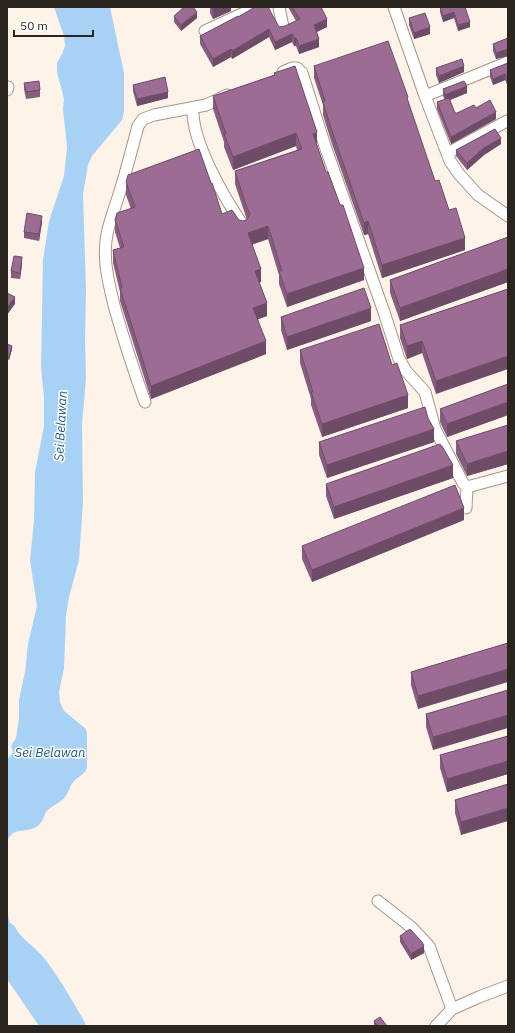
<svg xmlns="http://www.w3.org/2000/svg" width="515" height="1033" viewBox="0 0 515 1033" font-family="'IBM Plex Sans',sans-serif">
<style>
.water{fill:#a7d2f5}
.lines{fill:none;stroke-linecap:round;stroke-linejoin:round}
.river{stroke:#a7d2f5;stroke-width:19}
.minor-casing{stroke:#a59587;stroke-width:13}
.minor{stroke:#fff;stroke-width:11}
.wall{fill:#875d7f}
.shaded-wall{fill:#6e4c68}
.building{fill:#9d6c94;stroke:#6e4c68}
.labels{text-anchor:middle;stroke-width:3;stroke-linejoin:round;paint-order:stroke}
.water-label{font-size:13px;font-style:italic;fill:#1e5983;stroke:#fff}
</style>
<rect width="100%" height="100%" fill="#fdf3e9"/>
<path class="water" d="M54 7H110L124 73V111L122 120 92 156 88 165 83 194 86 291 85 339 86 378 82 425 83 502 79 560 69 597 66 616 64 668 59 692 60 702 64 711 86 729 87 734V768C84 775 79 776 74 781 69 786 69 794 63 799 58 804 51 806 46 812 43 818 42 824 36 827 24 834 14 826 7 841L8 788 7 764 8 759 13 752 11 746 16 738 19 718V700L25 672 28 644 37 606 30 560 34 521 35 472 44 426V398L41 368 43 260 49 221 64 176 67 147 63 109 64 99 57 72V63L62 54 65 46 64 36Z
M7 895C7 901 7 908 8 914 10 932 22 950 37 960L40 972C48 976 58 982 63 990 69 1002 72 1015 79 1026H39L7 979Z"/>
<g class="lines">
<path class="river" d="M7 932C13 945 25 951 34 961 51 981 63 1004 76 1026"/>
<g class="minor-casing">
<path id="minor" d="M279 7 283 27
M394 7 425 96 450 161 459 174 478 195 508 216
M205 31 257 7
M283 72 292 68H297L302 73 325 146 384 312 399 359 406 371 425 392 435 429 463 483 467 487 508 476
M7 90 8 87
M425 96 508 62
M193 108C191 141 224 197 242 224
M448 153 507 121
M145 402C134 371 124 341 115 309 109 284 102 260 107 234 110 219 116 205 120 191 127 169 132 148 138 126L143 119 154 115 206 105 227 95
M466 508 467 487
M378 901 411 927 429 946 452 1009
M436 1026 452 1009 479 997 508 986"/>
</g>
<use href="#minor" class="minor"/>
</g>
<path class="wall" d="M210 7H231V11L213 19 210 13Z
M288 7H321L327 27 317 32 319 47 299 54 296 46H294L292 42 275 50 269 37 232 59 231 57 213 67 200 44V36L238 17 279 27 285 26 296 21Z
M440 7H465L470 27 458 31 454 18 443 22 440 12Z
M174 16 197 18 181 31 174 22Z
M409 18 430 34 414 39 409 25Z
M508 38V56L496 59 493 51V44Z
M508 63V86L505 80 493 85 490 77V70Z
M314 66 408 102 435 181 449 210 465 250 382 278 368 234 364 235 332 144 323 115V105L314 78Z
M436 68 464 72 439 83 436 75Z
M274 73 317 145 326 172 364 280 287 307 279 284V275L268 239 252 244 261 282H259L267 316 258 319 266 354 151 399 120 301V292L113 263V250L120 248 115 232V220L131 209 126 195V182L239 220 243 221 247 220 235 184V171L297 150 296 146 233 170 224 147V142L213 109V96L274 75Z
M24 83 40 90V97L26 99 24 89Z
M133 85 168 98 137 106 133 91Z
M443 89 467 93 450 100 455 113H457L476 108 496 119 451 144 437 109V102L445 100 443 96Z
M501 144 484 155 467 170 456 156V150Z
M42 222 39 241 24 238V232Z
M508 237V282L400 321 390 293V280Z
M22 264 20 279 11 278V271Z
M508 289 436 394 422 353 407 359 400 338V325Z
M281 317 371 321 287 350 281 330Z
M7 344 12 349 9 360 7 359Z
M300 350 392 365 408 408 322 437 311 405V399L300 363Z
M508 384V415L447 437 440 422V409Z
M508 425V464L467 476 456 454V441Z
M319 442H434L327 478 319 455Z
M453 478 334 519 326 496V484Z
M464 520 312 582 302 559V546Z
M508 643 418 709 411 685V672Z
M508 690 433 750 426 727V714Z
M508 736V774L447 792 440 768V755Z
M508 784 461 835 455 813V800Z
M400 936 424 953 411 960 400 942Z
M374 1021 387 1026H374Z"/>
<path class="shaded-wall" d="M216 7H231V11L213 19V8Z
M197 12V18L181 31V25Z
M454 12V18L443 22V16Z
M327 19V27L314 33V25Z
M470 22V27L458 31V25Z
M430 27V34L414 39V33Z
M269 29V37L232 59V51Z
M292 34V42L275 50V42Z
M294 38H296V46H294Z
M319 39V47L299 54V46Z
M231 49V57L213 67V59Z
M508 49V56L496 59V53Z
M464 66V72L439 83V76Z
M505 74V80L493 85V79Z
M467 86V93L445 102V95Z
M168 92V98L137 106V99Z
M496 112V119L451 144V137Z
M317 132V145L313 134Z
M296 133V146L233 170V157Z
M501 138V144L484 155 467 170V163L484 148Z
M42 216V222L39 241V234Z
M368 221V234L364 235V223Z
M268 226V239L248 246V233Z
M465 238V250L382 278V265Z
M22 257V264L20 279V273Z
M364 268V280L287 307V294Z
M261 269V282L255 284V271Z
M508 269V282L400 321V308Z
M15 297V304L7 315V307Z
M267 303V316L253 321V308Z
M371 308V321L287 350V337Z
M266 341V354L151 399V386Z
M422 341V353L407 359V346Z
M12 346V349L9 360V357Z
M508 356V369L436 394V381Z
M408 395V408L322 437V424Z
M508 402V415L447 437V424Z
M434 429V442L327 478V465Z
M508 451V464L467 476V464Z
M453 465V478L334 519V507Z
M464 508V520L312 582V570Z
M508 669V682L418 709V696Z
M508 715V728L433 750V737Z
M508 761V774L447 792V779Z
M508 808V821L461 835V822Z
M424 946V953L411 960V954Z"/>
<path class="building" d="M184 7H193L197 12 181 25 174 16Z
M255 7H268L279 27 285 26 300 19 292 7H321L327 19 314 25 319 39 299 46 296 38H294L292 34 275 42 269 29 232 51 231 49 213 59 200 36 238 16V17Z
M440 7H465L470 22 458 25 454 12 443 16Z
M425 13 430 27 414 33 409 18Z
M508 38V49L496 53 493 44Z
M388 41 408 97 407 98 435 181 439 180 449 210 456 208 465 238 382 265 368 221 364 223 332 131 323 102 325 101 314 66Z
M462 59 464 66 439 76 436 68Z
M508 63V79L505 74 493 79 490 70Z
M295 66 317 132 313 134 326 172H328L340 205H343L364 268 287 294 279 271H282L268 226 248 233 261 269 255 271 267 303 253 308 266 341 151 386 120 288H122L113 250 124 247 115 220 117 213 135 207 126 182 128 175 199 149 211 183H212L222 214 232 210 239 220 243 221 247 220 250 214 246 205 235 171 302 149 296 133 233 157 224 134H226L213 96 275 75 274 73Z
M165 77 168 92 137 99 133 85Z
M39 81 40 90 26 92 24 83Z
M464 81 467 86 445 95 443 89Z
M449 98 455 113H457L474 105 476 108 490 100 496 112 451 137 437 102Z
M495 129 501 138 484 148 467 163 456 150Z
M27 213 42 216 39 234 24 232Z
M508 237V269L400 308 390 280Z
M14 256 22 257 20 273 11 271Z
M364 288 371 308 287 337 281 317Z
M508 289V356L436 381 422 341 407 346 400 325Z
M7 293 15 297 7 307Z
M379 324 392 365 397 363 408 395 322 424 311 392H313L300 350Z
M7 344 12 346 9 357 7 356Z
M508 384V402L447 424 440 409Z
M425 407 428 418 434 429 327 465 319 442Z
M508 425V451L467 464 456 441Z
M440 444 441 446H442L453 465 334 507 326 484Z
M455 485 464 508 312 570 302 546Z
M508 643V669L418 696 411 672Z
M508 690V715L433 737 426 714Z
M508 736V761L447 779 440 755Z
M508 784V808L461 822 455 800Z
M410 929 422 942 424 946 411 954 400 936Z
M380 1017 387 1026H377L374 1021Z"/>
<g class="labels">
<g class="water-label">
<text transform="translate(60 426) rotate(-87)" y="5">Sei Belawan</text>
<text x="50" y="757">Sei Belawan</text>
</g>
</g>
<rect width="515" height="1033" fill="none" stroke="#2b251f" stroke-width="16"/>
<path d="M14 30v6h79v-6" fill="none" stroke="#2b251f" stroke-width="2"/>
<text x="20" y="30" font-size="12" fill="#2b251f" stroke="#ffffff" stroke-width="3" paint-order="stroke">50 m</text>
</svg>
